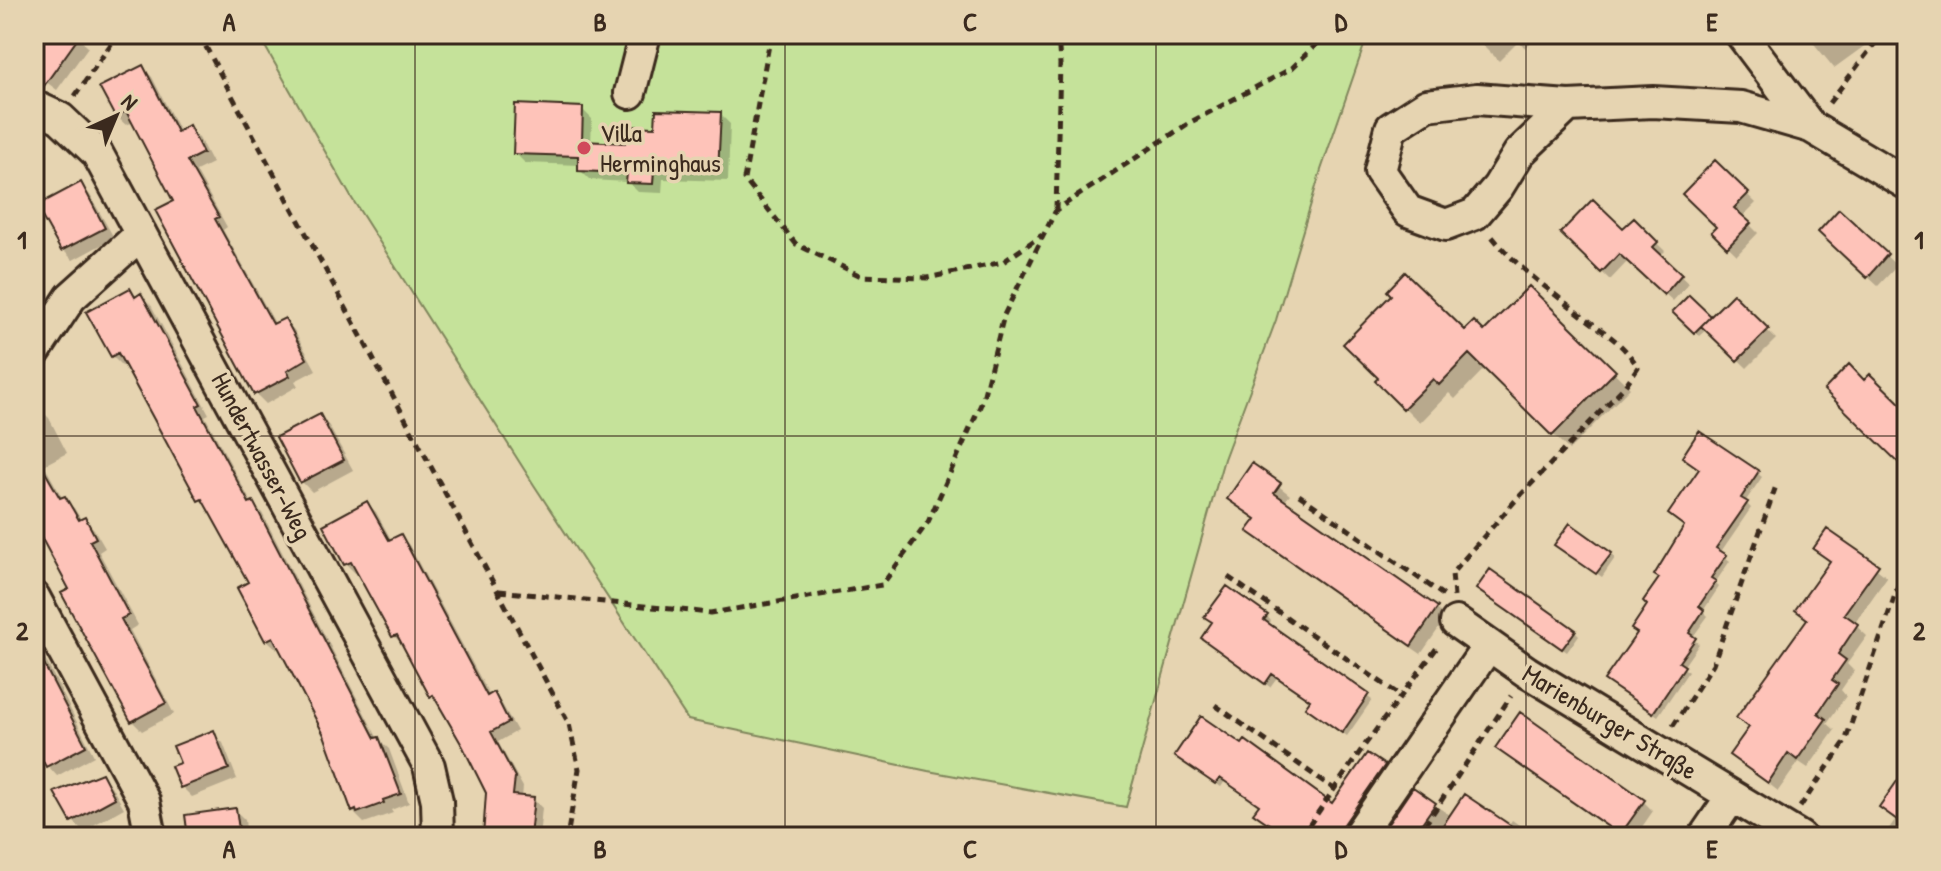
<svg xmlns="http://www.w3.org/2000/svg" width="1941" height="871" viewBox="0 0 1941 871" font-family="'Patrick Hand',sans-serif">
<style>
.green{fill:#c5e29a;stroke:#80865c;stroke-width:2}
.shadow{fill:#0003}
.building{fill:#fec3b9;stroke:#3b2a1e;stroke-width:2}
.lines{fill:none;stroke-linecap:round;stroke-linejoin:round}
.minor-casing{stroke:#3b2a1e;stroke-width:36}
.path{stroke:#3b2a1e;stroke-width:5;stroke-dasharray:8 6;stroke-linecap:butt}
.minor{stroke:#e6d4b1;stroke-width:30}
.grid{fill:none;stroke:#3b2a1e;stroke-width:2;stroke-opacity:0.55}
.poi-dot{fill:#d1495b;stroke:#e6d4b1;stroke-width:3}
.labels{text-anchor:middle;stroke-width:7;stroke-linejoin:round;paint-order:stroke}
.poi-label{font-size:26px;fill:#3b2a1e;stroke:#e6d4b1;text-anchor:start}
.street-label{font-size:26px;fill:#3b2a1e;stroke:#e6d4b1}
.neatline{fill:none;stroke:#3b2a1e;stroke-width:3}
.grid-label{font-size:26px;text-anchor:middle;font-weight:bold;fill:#3b2a1e}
</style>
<rect width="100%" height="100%" fill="#e6d4b1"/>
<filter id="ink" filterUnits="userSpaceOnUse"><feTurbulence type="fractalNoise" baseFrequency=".0125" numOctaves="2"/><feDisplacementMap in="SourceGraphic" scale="16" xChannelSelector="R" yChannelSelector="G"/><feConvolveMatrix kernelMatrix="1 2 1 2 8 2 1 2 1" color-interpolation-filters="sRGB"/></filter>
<g filter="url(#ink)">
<path class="green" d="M258 34H1368L1321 170 1276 320 1224 459 1126 807 928 771 688 720 534 485 351 197Z"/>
<path class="shadow" d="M38 34H74L88 47 57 90 34 73V39Z
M1472 34H1539L1525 48 1519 41 1499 61Z
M1806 34H1870L1874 39 1834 68Z
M142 67 152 77 180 132 189 128 199 138 212 163 196 171 227 227 223 230 276 325 284 320 294 330 316 370 295 381 298 386 266 404 256 394 158 211 175 202 134 122 126 125 116 116Z
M582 109 592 119 591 144 627 145 657 130 720 114 730 124 728 181 663 179 662 193 638 192 628 182 590 180 580 170V165L525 163 515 153Z
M34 143 48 155 34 180Z
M1715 163 1756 203 1742 217 1758 233 1737 255 1713 232 1718 227Z
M81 185 90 195 114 238 73 260 63 250Z
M1839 212 1897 266 1878 286 1830 242Z
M1634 221 1665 251 1660 256 1689 283 1673 301 1628 261 1610 280 1562 233 1623 231Z
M1529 289 1630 388 1569 450 1485 368 1455 399 1449 393 1420 423 1378 381 1465 333 1484 334Z
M130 290 137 298 141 296 151 305 209 414 205 416 252 504 262 513 378 739 389 749 409 803 391 810 393 813 364 823 355 814 326 735 280 647 277 649 267 640 251 583 210 509 200 500 126 364 122 366 112 356 89 313Z
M1733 297 1776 339 1747 368 1707 329 1699 336 1675 312 1711 319Z
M39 408 49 418 67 453 44 465 63 499 74 508 82 521 84 519 94 529 105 548 99 552 138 625 130 630 174 714 142 731 132 721 72 589 37 526 34 527V410Z
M320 416 329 426 353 470 312 492 302 482Z
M1253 466 1290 495 1284 502 1436 608 1446 618 1421 654 1260 541 1250 531 1257 521 1230 499Z
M1757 473 1762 477 1745 502 1751 508 1720 553 1730 561 1715 583 1719 587 1703 611 1708 616 1692 638 1699 644 1683 667 1688 672 1658 716 1611 684Z
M367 503 376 512 392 541 400 536 409 545 490 696 493 695 502 704 517 731 498 742 523 787 522 798 533 799 542 808 539 837H485L489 793 441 704 432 696 403 645 394 636 358 571 355 573 346 564Z
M1827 531 1887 577 1854 624 1867 636 1847 664 1854 671 1841 690 1846 696 1827 723 1835 730 1808 768 1799 762 1778 791 1732 755 1750 729 1739 718 1808 620 1797 610 1831 562 1815 548Z
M1561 549 1610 554 1615 558 1602 577Z
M1483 593 1575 631 1579 635 1567 652Z
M1267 616 1271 621 1268 625 1372 700 1347 736 1312 711V701L1278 676 1270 687 1208 643Z
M34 637 94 756 57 776 48 766 34 740Z
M213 733 223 743 237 779 192 797 182 787Z
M1907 740V755L1901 749Z
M1498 748 1643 801 1653 811 1635 837H1621L1507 757Z
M1181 760 1332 806 1383 766 1388 771 1344 837H1289L1261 806 1225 781 1221 787Z
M1907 770V837H1883L1895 820 1882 807Z
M101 776 111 786 124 808 83 831 73 821 57 793Z
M1413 790 1451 816 1508 826 1512 820 1536 837H1381Z
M235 810 245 820 247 837H190Z
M965 827 990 831 995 837H964Z"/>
<path class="building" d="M34 34H81L41 90 34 88Z
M143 65 177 132 189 125 203 153 187 161 219 217 215 219 273 324 285 318 307 359 287 371 290 376 254 395 155 210 173 201 126 111 115 117 99 87Z
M515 104 583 107 582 141 625 143 626 126 655 127 656 110 721 112 718 172 654 170 653 184 626 183 627 173 578 171V156L513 154Z
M1715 160 1749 193 1734 208 1751 223 1727 248 1711 232 1716 227 1682 194Z
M81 182 105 228 61 251 36 206Z
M1593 199 1623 228 1634 218 1658 242 1653 247 1682 274 1664 295 1619 254 1601 273 1560 233Z
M1839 209 1888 254 1867 278 1818 232Z
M1405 272 1465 330 1474 321 1484 331 1529 286 1616 371 1552 436 1469 354 1439 385 1433 379 1403 409 1375 381 1378 378 1343 344 1391 295 1387 291Z
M130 288 135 297 141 293 201 404 197 406 249 503 253 501 375 738 379 737 401 794 383 800 384 803 357 813 356 810 352 812 324 735 273 637 265 641 237 588 248 582 202 499 198 501 118 353 111 357 86 312Z
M1733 294 1769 329 1737 361 1701 326Z
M1689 295 1711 316 1694 333 1672 312Z
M1849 364 1864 380 1870 374 1907 410V471L1824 390Z
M320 414 344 460 300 483 276 437Z
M1699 431 1759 471 1741 498 1748 502 1716 548 1727 555 1711 578 1716 581 1699 606 1704 610 1689 633 1696 638 1679 662 1685 666 1653 713 1604 680 1637 633 1631 629 1647 605 1643 601 1659 578 1654 575 1684 526 1668 514 1699 469 1682 457Z
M34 453 60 498 65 496 79 520 85 517 96 538 90 541 129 615 121 619 166 703 131 722 61 593 69 589 34 524Z
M1252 463 1281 483 1274 493 1438 607 1411 646 1247 531 1256 519 1227 499Z
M367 501 389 540 401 534 487 696 494 692 509 722 491 732 515 777 513 795 534 797 530 837H483L486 793 463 747 433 695 430 697 397 635 392 637 351 562 344 565 323 525Z
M1570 523 1612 553 1596 574 1554 545Z
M1827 529 1879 565 1844 614 1858 624 1838 654 1846 660 1832 680 1838 684 1818 713 1826 719 1797 760 1788 753 1768 783 1729 755 1749 727 1736 718 1807 619 1795 610 1830 561 1813 549Z
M1490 569 1576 630 1562 649 1476 589Z
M1227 586 1268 615 1264 620 1369 694 1342 733 1305 707 1310 700 1272 674 1265 684 1201 638 1212 622 1204 617Z
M34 645 86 746 46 767 34 744Z
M1520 712 1645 800 1620 835 1495 748Z
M1201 716 1242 744 1245 740 1332 803 1367 753 1385 765 1342 827 1339 837H1288L1253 813 1259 805 1220 778 1215 784 1174 756Z
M214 730 229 769 180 788 171 766 180 763 173 746Z
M1907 767V827L1879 807Z
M102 773 115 798 71 822 54 792Z
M1413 787 1436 803 1412 837H1379Z
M1464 794 1528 837H1435Z
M236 808 240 837H188L185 815Z"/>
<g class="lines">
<g class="minor-casing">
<path id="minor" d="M1741 34 1811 127 1907 184
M630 93 645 34
M34 106 60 118 97 153 429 766 437 801 438 837
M1568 106 1519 153 1498 187 1475 214 1446 225 1408 211 1380 171 1391 128 1427 105 1477 99 1568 106 1653 102 1741 107 1811 127
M34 353 71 297 141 234
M34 597 144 801 151 837
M1456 622 1527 672 1800 837
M1357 837 1489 645
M1704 837 1732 796"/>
</g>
<path class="path" d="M199 34 569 724 579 769 567 837
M771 34 744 179 796 244 861 276 927 278 1003 262 1042 235
M75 96 118 34
M1829 103 1882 34
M1056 209 1060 64 1058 34
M1299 495 1446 597
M1228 577 1401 696
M499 591 710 613 882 585 928 522 982 402 1004 315 1056 210 1189 123 1292 68 1327 34
M1454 597 1452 573 1515 501 1625 386 1638 367C1621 341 1607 335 1584 317 1552 292 1515 266 1490 234
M1215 705 1334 789
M1673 726 1713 664 1776 486
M1800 807 1845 742 1899 583
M1301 837 1364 746 1439 645
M1417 837 1511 696"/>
<use href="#minor" class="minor"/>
</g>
</g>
<path class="grid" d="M415 34V837M785 34V837M1156 34V837M1526 34V837M34 436H1907"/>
<circle class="poi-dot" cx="584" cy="148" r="8"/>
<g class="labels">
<g class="poi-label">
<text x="600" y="142">Villa<tspan x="600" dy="30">Herminghaus</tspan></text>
</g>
<g class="street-label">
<text transform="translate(262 456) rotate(62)" y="9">Hundertwasser-Weg</text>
<text transform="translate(1610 722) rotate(31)" y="9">Marienburger Straße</text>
</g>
</g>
<rect width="1941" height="871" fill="none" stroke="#e6d4b1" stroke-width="88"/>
<g transform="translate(116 116) rotate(44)" stroke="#e6d4b1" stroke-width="6" paint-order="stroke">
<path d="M0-6L14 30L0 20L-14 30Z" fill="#3b2a1e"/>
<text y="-12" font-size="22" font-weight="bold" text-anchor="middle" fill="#3b2a1e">N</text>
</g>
<rect x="44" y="44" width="1853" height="783" class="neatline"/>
<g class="grid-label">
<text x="229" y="31">A</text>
<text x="600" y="31">B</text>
<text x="970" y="31">C</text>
<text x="1341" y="31">D</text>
<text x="1712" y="31">E</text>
<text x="22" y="249">1</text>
<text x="1919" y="249">1</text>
<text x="22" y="640">2</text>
<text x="1919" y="640">2</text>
<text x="229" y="858">A</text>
<text x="600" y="858">B</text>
<text x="970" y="858">C</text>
<text x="1341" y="858">D</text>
<text x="1712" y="858">E</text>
</g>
</svg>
